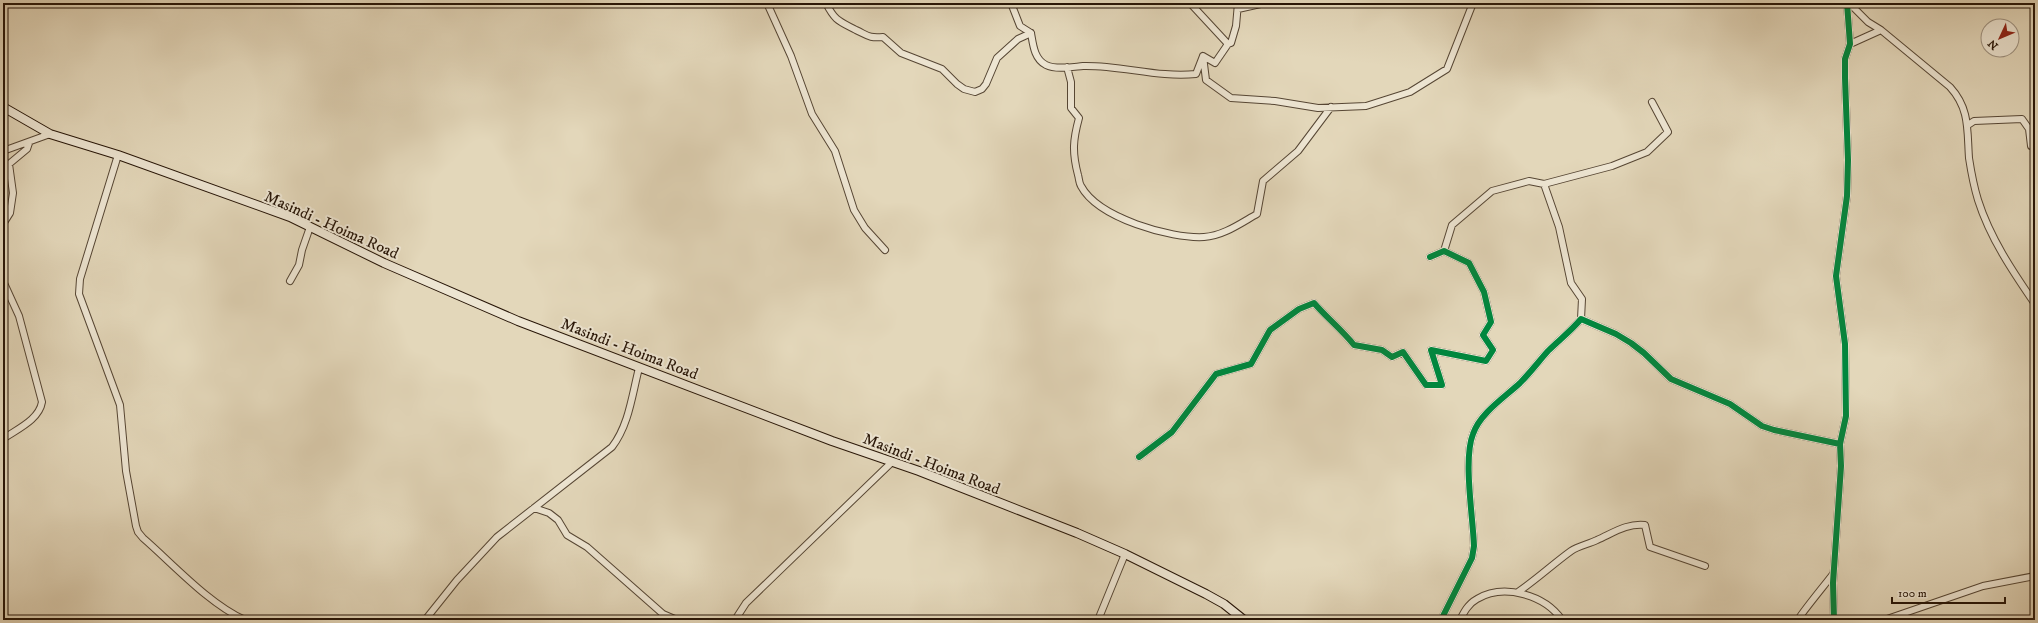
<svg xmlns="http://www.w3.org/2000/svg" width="2038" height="623" viewBox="0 0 2038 623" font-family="'IM FELL DW Pica',serif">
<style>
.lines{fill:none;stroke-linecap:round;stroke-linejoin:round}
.minor-casing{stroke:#564634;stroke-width:8}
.tertiary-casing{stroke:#564634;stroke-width:8}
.secondary-casing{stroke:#271507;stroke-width:10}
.minor{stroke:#ede5d2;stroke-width:6}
.tertiary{stroke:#ede5d2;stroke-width:7}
.secondary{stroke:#ede5d2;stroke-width:8}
.cycleway-casing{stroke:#ede5d2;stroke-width:8}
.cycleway{stroke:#00873e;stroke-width:6}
.labels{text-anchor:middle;stroke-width:4;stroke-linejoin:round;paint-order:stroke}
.street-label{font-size:16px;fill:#271507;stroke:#ede5d2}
</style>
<rect width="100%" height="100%" fill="#e3d7ba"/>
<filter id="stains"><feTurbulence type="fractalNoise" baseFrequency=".005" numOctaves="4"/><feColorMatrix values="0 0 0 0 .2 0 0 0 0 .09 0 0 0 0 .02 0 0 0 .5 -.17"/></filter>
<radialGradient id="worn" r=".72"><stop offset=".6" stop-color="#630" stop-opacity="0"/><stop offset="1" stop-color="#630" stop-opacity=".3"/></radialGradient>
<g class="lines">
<g class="minor-casing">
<path id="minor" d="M767 3 791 56 812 114 835 151 854 210 865 228 885 250
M826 3C835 21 839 21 856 30 869 36 868 38 883 37L901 53 942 69 957 84 964 89 975 92 982 89 986 84 997 58 1018 39 1031 33
M1011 3 1020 26 1031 33C1033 44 1034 59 1046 65 1056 70 1072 67 1083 66 1121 65 1158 78 1196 74L1203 56 1215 63 1228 44 1231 43 1236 26 1238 3
M1190 3 1228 44
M1849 3 1868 22 1881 30
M1238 9 1265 3
M1850 44 1881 30 1950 87C1970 109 1967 130 1969 158 1971 171 1974 187 1978 200 1990 238 2013 272 2035 304
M1203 56 1206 80 1231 98 1275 101 1318 108 1366 106 1410 92 1447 69 1473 3
M1067 67 1071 82V108L1079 118C1073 140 1072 152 1078 175 1079 178 1079 183 1081 186 1098 218 1171 239 1204 237 1223 236 1241 223 1257 214L1263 181 1298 151 1331 107
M1968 125 1974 121 2022 119 2029 129 2031 146
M3 151 50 134
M118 155 80 279 79 294 120 405 126 471 136 526 138 532 143 538C173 564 209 604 245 620
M3 224 10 213 13 193 9 164 27 149 29 143
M1444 251 1452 225 1492 191 1529 181 1544 184
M3 281 19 316 42 402C39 420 17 429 3 439
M290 281 299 265 302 250 310 227
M1581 319 1582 299 1571 283 1559 227 1544 184 1612 166 1647 152 1668 132 1652 102
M1139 457 1172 432 1216 374 1251 364 1270 330 1299 309 1314 303C1327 318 1342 330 1354 345L1382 350 1392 357 1403 352 1426 385H1442L1431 350 1486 361 1493 350 1483 335 1491 322 1484 292 1469 263 1444 251 1430 257
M534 508 549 513 558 520 567 535 587 547 663 614 677 620
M1518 592C1537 579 1553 564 1571 551 1578 546 1589 544 1597 540 1613 533 1627 523 1645 525L1650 547 1705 566
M425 620 457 580 497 537 612 447C629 425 632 395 639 368
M735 620 746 603 892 462
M1098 620 1125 554
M1441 620 1472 558 1474 546C1473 517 1463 459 1473 434 1480 413 1505 397 1520 383 1530 373 1539 361 1548 351 1559 340 1571 331 1581 319L1616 334 1631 343 1644 353 1671 379 1730 404 1762 426 1774 430 1840 444
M1460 620C1464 612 1468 604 1477 599 1504 583 1545 595 1562 620
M1798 620C1799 616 1828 581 1833 574
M1884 620 1983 586 2035 576"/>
</g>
<g class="tertiary-casing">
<path id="tertiary" d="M1834 620 1833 583 1841 466 1840 444 1846 416 1845 344 1836 276 1847 196 1848 160 1845 78V59L1850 44 1847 3"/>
</g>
<g class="secondary-casing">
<path id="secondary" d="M3 107 50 134 118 155 290 217 384 263 518 321 832 441 919 471 1077 533 1125 554 1206 594 1224 604 1244 620"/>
</g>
<use href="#minor" class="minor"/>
<use href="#tertiary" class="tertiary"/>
<use href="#secondary" class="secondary"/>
<g class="cycleway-casing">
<path id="cycleway" d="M1139 457 1172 432 1216 374 1251 364 1270 330 1299 309 1314 303C1327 318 1342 330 1354 345L1382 350 1392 357 1403 352 1426 385H1442L1431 350 1486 361 1493 350 1483 335 1491 322 1484 292 1469 263 1444 251 1430 257
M1441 620 1472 558 1474 546C1473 517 1463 459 1473 434 1480 413 1505 397 1520 383 1530 373 1539 361 1548 351 1559 340 1571 331 1581 319L1616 334 1631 343 1644 353 1671 379 1730 404 1762 426 1774 430 1840 444
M1834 620 1833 583 1841 466 1840 444 1846 416 1845 344 1836 276 1847 196 1848 160 1845 78V59L1850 44 1847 3"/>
</g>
<use href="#cycleway" class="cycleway"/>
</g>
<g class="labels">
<g class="street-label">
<text transform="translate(332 224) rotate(24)" y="6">Masindi - Hoima Road</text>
<text transform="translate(630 348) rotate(21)" y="6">Masindi - Hoima Road</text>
<text transform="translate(932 463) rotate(21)" y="6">Masindi - Hoima Road</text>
</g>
</g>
<rect width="2038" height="623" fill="none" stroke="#e3d7ba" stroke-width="16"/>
<rect x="4" y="4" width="2030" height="615" fill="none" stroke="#271507" stroke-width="2"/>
<rect x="8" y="8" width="2022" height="607" fill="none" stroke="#271507"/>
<g transform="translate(2000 38) rotate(226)"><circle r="19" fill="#ede5d2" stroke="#9e9281"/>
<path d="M0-3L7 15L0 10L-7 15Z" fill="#8f2418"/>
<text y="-6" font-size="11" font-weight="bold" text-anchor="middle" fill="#271507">N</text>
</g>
<path d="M1892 597v6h113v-6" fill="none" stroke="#271507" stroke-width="2"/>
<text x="1898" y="597" font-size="12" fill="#271507" stroke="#ede5d2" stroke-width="3" paint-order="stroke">100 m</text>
<rect width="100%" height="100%" filter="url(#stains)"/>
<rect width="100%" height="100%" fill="url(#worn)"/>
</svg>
